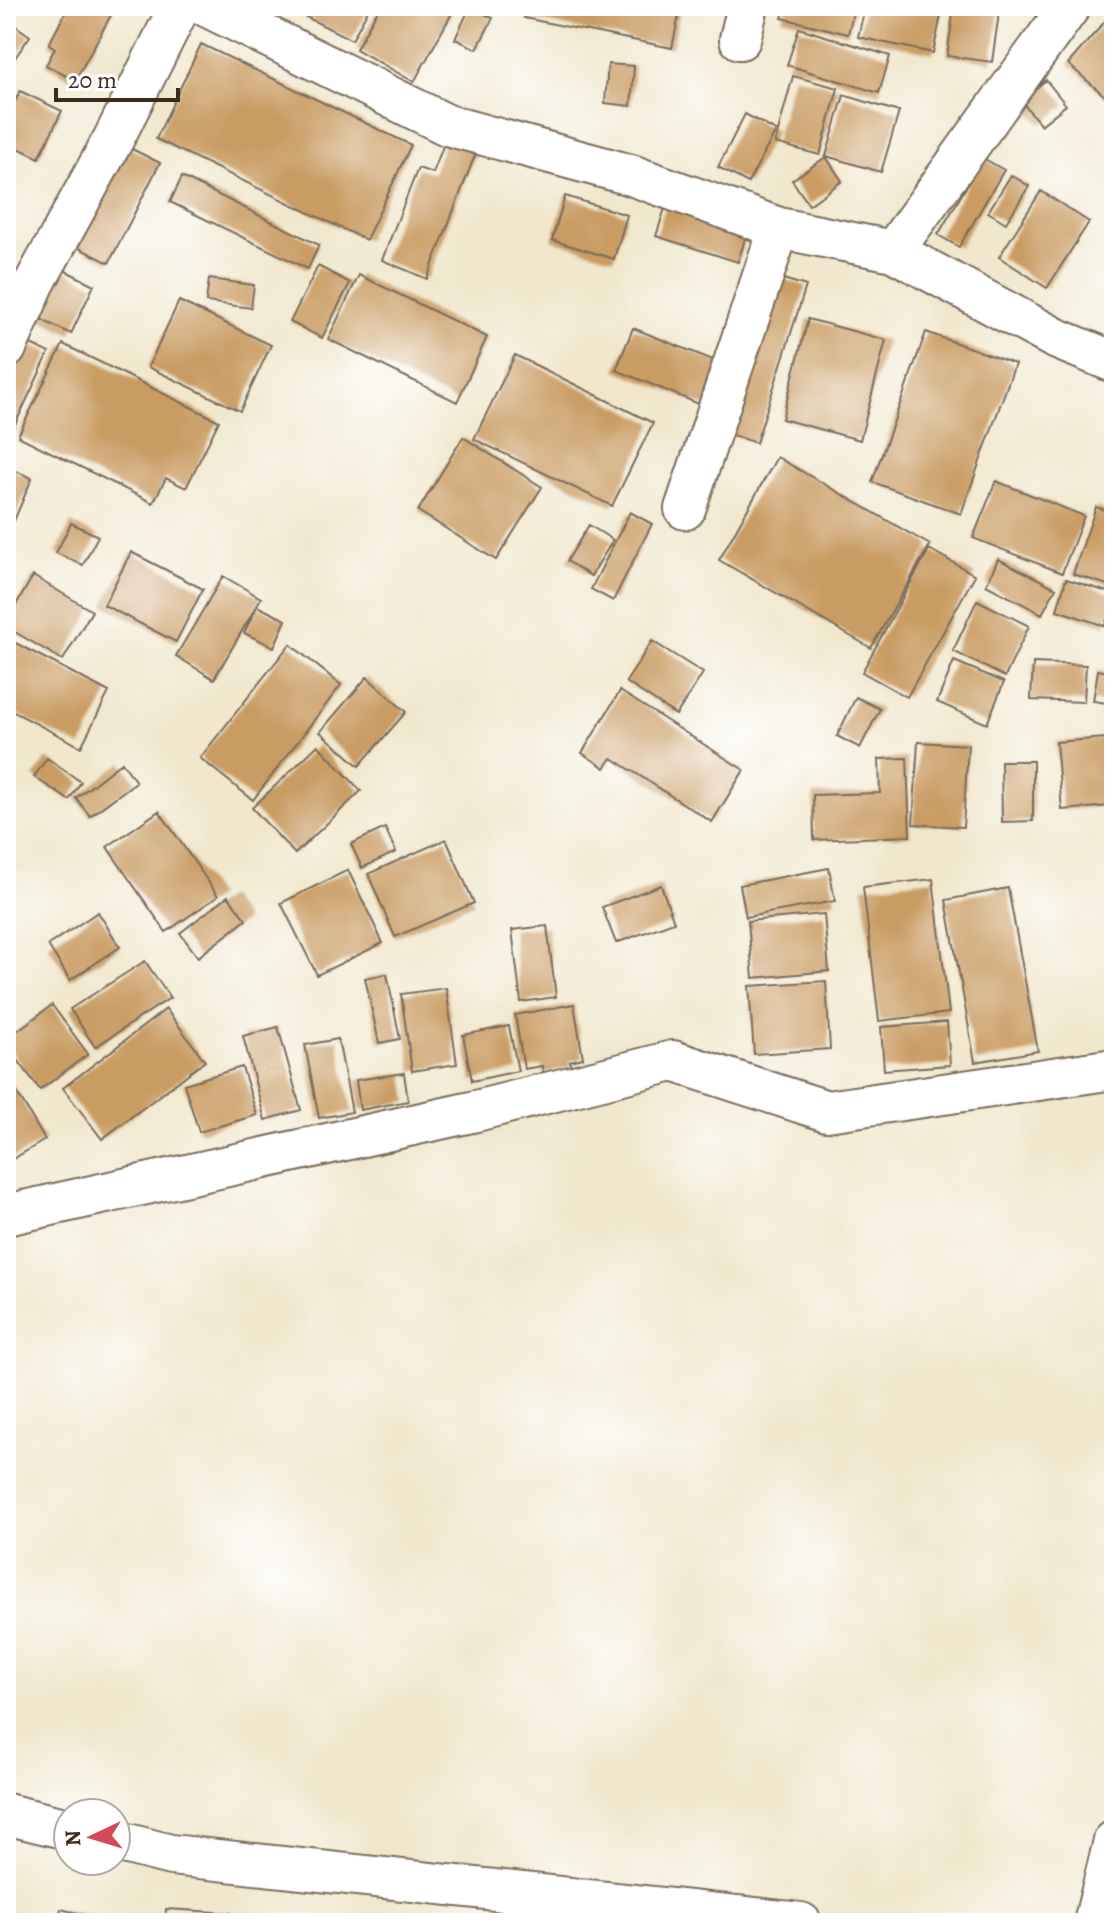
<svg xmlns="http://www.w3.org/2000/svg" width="1120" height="1929" viewBox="0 0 1120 1929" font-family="Alegreya,serif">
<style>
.building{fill:#c99c64}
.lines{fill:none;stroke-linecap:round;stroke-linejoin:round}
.minor-casing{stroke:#7a6c5b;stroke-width:44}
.minor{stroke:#fff;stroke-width:40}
</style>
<rect width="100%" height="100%" fill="#fff"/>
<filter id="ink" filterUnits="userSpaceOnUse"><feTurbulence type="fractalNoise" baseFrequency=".0125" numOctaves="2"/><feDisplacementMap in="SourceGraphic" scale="16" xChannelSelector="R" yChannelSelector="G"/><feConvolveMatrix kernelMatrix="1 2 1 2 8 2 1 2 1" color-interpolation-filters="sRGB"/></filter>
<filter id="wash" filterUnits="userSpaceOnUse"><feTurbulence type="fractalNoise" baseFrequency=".006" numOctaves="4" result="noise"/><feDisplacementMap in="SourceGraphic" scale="32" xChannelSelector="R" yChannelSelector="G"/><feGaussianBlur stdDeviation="1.8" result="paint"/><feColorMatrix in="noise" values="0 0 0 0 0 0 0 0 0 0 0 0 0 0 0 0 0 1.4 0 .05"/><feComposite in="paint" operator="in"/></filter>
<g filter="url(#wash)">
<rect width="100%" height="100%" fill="#f0e7cc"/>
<g id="blocks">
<path class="building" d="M69 6H116L75 81 46 65 55 48 49 44Z
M292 6H370L352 40 290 9Z
M380 6H456L414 82 356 49Z
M527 6H681L672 48 524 18Z
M786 6H855L848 34 782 18Z
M865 6H943L933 53 858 37Z
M954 6H1000L992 62 947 56Z
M470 7 493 18 477 49 455 39Z
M1114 11V104L1068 64Z
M6 19 30 36 6 71Z
M799 28 890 56 879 93 787 65Z
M201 44 411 145 366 240 156 139Z
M608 64 634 66 631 106 605 103Z
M793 76 838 88 820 155 775 143Z
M1046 80 1066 105 1041 125 1021 101Z
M20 91 62 111 39 158 6 142V120Z
M844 95 899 112 881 172 826 156Z
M745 114 776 131 748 183 718 167Z
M446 138 477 150 427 279 382 260 418 168 433 173Z
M128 147 160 163 109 263 77 247Z
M826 157 842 181 809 205 792 180Z
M983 158 1004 170 959 247 938 235Z
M1011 175 1029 186 1006 223 988 212Z
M182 177 319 245 308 269 170 202Z
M1041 191 1089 222 1047 288 999 257Z
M565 196 627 215 614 259 552 240Z
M667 202 748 229 738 262 656 236Z
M318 266 350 283 322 338 290 322Z
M58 267 94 285 71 334 34 316Z
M767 274 806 286 756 443 719 431Z
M359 275 487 337 457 402 328 339Z
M209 279 254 285 251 308 206 302Z
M179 301 271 345 240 411 148 367Z
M808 319 886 340 860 440 782 419Z
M633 328 728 366 711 409 616 370Z
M926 332 1015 364 961 514 872 482Z
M15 336 49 353 11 433 6 430V355Z
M63 344 219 421 186 488 166 478 153 503 18 436Z
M515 355 653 423 612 506 474 439Z
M463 437 542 487 496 560 418 511Z
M777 457 930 545 871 648 719 560Z
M6 467 32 478 6 540Z
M996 481 1084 516 1062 573 973 538Z
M1096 507 1114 513V587L1073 574Z
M630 512 652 524 613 601 591 589Z
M71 523 98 536 83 565 56 553Z
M589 525 613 540 591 576 567 561Z
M929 549 975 575 907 697 862 672Z
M131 552 203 589 176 642 104 605Z
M998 559 1056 588 1042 614 986 585Z
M33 576 92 611 63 660 6 627V622Z
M223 576 261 598 214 679 176 656Z
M1066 579 1114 594 1105 626 1057 610Z
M977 600 1029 626 1005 677 953 651Z
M257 606 286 620 274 647 244 633Z
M6 638 109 692 81 747 6 708V688L13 674 6 671Z
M652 641 703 673 676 715 626 682Z
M290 644 341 685 253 800 200 758Z
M954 661 1004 682 987 724 937 702Z
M1033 663 1086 665 1084 702 1031 700Z
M1098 670 1114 673V704L1093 701Z
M367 677 406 712 359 766 320 732Z
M620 691 744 770 712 822 612 758 605 768 582 753Z
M856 697 880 709 860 748 837 736Z
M1105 738 1111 806 1062 810 1056 742Z
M918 742 968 745 963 827 913 824Z
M318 745 361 791 295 854 252 808Z
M47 758 81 782 69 800 34 777Z
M907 758 910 836 814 840 813 795 880 793 879 759Z
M1001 761H1033V821L1002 822Z
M122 762 136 782 90 816 76 798Z
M159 811 218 896 166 932 107 847Z
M385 828 396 852 362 868 351 844Z
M446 839 474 903 395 937 368 874Z
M829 868 835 901 746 917 740 885Z
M348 870 383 943 317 975 281 903Z
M933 879 949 1013 879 1021 863 887Z
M661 885 674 922 616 943 602 907Z
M1008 888 1038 1051 975 1062 946 900Z
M228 896 246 920 198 957 180 933Z
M98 912 120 947 70 980 48 945Z
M824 914 829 971 753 978 748 921Z
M547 926 556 997 521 1002 512 930Z
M145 961 170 998 95 1047 70 1009Z
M387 974 400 1039 379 1043 365 978Z
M826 981 830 1049 754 1054 749 986Z
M446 988 457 1064 412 1071 401 994Z
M574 1004 583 1058 570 1061 571 1067 543 1073 542 1066 524 1069 515 1015Z
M52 1005 88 1054 40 1090 6 1044V1039Z
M166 1009 205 1061 102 1139 63 1088Z
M947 1022 950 1065 884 1070 881 1027Z
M509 1026 518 1071 472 1081 463 1035Z
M278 1027 301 1110 265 1120 243 1036Z
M338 1039 352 1112 319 1118 305 1045Z
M242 1067 257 1115 199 1132 184 1084Z
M404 1073 408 1101 360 1110 356 1080Z
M6 1074 45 1140 6 1163Z
M61 1909 113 1922V1923H57Z
M166 1909 232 1913 231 1923H165Z"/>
</g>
</g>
<g filter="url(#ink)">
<use href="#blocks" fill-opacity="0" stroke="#7a6c5b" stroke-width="2"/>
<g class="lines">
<g class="minor-casing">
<path id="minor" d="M206 6 447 125 631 175 779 228 893 251 1055 338 1114 362
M740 39 748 6
M893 251 1070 6
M6 348 34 284 114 138 180 6
M685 509 779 228
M6 1215 476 1111 673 1061 827 1111 1114 1069
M6 1814 68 1829
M116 1841 171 1855 801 1923
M1094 1923 1114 1841"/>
</g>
<use href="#minor" class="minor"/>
</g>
</g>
<rect width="1120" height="1929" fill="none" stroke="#fff" stroke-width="32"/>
<g transform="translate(92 1837) rotate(266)"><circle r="38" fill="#ffffff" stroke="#b1aaa5" stroke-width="2"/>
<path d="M0-6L14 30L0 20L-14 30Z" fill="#d1495b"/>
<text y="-12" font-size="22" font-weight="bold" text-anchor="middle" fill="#3b2a1e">N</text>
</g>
<path d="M56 88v12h122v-12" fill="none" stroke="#3b2a1e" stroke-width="4"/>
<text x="68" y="88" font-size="24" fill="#3b2a1e" stroke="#ffffff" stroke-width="6" paint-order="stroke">20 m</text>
</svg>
